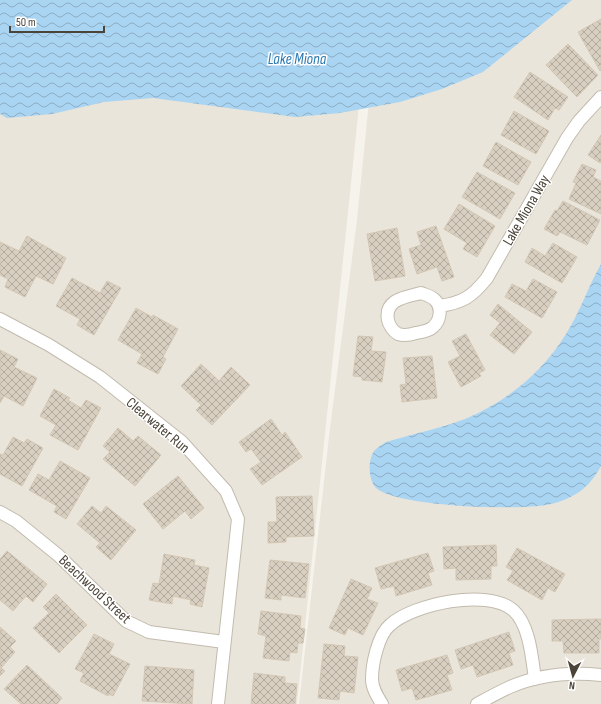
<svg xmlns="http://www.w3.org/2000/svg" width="601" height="704" viewBox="0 0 601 704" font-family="'Sofia Sans Condensed',sans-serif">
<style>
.residential{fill:#eae5da}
.water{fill:url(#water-waves)}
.building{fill:url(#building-cross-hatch);stroke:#d3c7b4}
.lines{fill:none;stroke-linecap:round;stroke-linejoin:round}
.minor-casing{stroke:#c2bbae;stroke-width:14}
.minor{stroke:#fff;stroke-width:12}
.labels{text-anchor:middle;stroke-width:3;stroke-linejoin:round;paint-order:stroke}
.street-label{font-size:15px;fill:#4b4439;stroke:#fff}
.water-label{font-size:16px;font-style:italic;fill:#2e7ab2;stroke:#fff}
</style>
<defs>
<pattern id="water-waves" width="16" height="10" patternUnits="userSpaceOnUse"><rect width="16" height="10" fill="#a9d4f2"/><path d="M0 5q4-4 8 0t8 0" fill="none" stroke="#8caec5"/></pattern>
<pattern id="building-cross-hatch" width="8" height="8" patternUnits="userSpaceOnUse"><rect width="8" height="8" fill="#d8cfc1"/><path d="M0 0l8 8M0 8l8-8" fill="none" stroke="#b1aa9e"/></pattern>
</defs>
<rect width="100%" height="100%" fill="#f6f3ec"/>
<path class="residential" d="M0 0H370L297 704H0Z
M535 0H601V704H299L330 428 357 220 372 71Z"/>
<path class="water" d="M0 0H572L483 72 442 89 400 102 340 113 295 117 153 98 104 102 52 114 7 118 0 114Z
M601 264V466C590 486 578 496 555 503 529 512 396 507 376 488 368 480 367 457 376 449 379 446 383 444 386 442 412 434 439 429 465 419 506 402 542 373 566 334 580 312 588 287 601 264Z"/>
<path class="building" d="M601 19V70L600 71 578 32Z
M568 44 598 75 577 97 546 65Z
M530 72 568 97 559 110 555 108 548 120 514 97Z
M514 111 549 131 536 154 501 135Z
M601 135V162L600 163 588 155Z
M496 142 531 162 518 185 483 166Z
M582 164 596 170 593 177 601 181V214L569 199 576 183 573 182Z
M477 172 515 193 500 219 462 197Z
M563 201 600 220 587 245 560 232 557 236 544 229 555 210 557 211Z
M459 204 495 226 477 257 463 249 467 243 444 229Z
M436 226 454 277 442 281 437 267 417 274 409 249 421 245 417 232Z
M397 228 405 276 375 281 367 234Z
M27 236 66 258 53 284 36 276 25 297 5 287 8 279 0 275V242L19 251Z
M553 243 577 257 562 283 525 262 532 248 545 256Z
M72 278 100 293 107 281 121 288 94 335 77 325 80 319 56 306Z
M533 279 557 292 542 318 505 297 512 284 526 291Z
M498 304 532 332 514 354 490 335 500 323 490 315Z
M136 308 152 317 153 315 178 329 163 357 166 359 158 374 137 363 142 354 118 340Z
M466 334 485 370 479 373 481 376 461 387 448 362 460 356 452 341Z
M358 336 373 337 371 351 386 352 382 382 362 380V377L353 376Z
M0 350 18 359 14 367 37 378 23 406 4 396 0 403Z
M432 356 437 398 402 402 400 385 406 384 403 358Z
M201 364 219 381 231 367 250 385 212 425 196 410 201 405 181 386Z
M54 389 70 398 68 400 81 408 86 400 101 408 78 450 50 435 56 425 40 416Z
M271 419 282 435 285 432 302 457 262 485 250 469 261 462 251 449 246 452 239 442Z
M118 428 133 441 138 436 161 455 135 486 103 459 110 452 103 446Z
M13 437 24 443 27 439 43 448 22 486 0 474V454L3 455Z
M60 461 90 478 66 519 54 512 57 506 29 490 38 474 49 480Z
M178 476 204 508 191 519 185 511 163 529 143 504Z
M312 496 314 536 286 537V542L268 543V522H277L276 497Z
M92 506 101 513 106 506 136 530 111 560 96 547 100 543 77 524Z
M496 545 497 566H491V579L456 580V568L444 569 443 547Z
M517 548 565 574 555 592 548 588 542 600 507 580 513 571 506 567Z
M7 551 47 584 33 602 26 596 13 611 0 600V559Z
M428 553 434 571 428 573 432 585 396 596 394 586 381 589 375 568Z
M164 554 195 560 194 565 209 568 202 607 190 604 191 600 173 596 172 604 149 600 153 583 159 584Z
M270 560 309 564 305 598 281 595V600L265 598Z
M351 579 372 588 367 599 378 603 363 635 348 628 345 635 329 628Z
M56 594 87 625 59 653 33 628 49 613 43 607Z
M261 611 301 616 300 628 305 629 303 643H298L297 653 290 652 289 661 263 658 266 636 258 634Z
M601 619V639H599V653H564L563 641H552V620Z
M0 627 16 641 10 647 15 652 1 668 5 671 0 676Z
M509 632 515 651 509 653 513 665 477 677 473 665 461 669 455 650Z
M94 634 114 644 109 654 130 664 113 696 109 694 108 696 80 681 84 673 75 669Z
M324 644 345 646 344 656 358 657 354 693 340 691 339 700 318 698Z
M447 655 453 673 447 675 452 690 416 700 412 688 402 691 396 670Z
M27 665 62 698 57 704H21L4 689Z
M145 666 194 670 192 704 142 701Z
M254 673 285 677V683L297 684 295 704H251Z"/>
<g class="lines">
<g class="minor-casing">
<path id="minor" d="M421 293C426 295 431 296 435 300 442 307 441 320 433 327 429 331 422 332 416 333 410 335 404 336 398 334 393 331 389 325 388 320 384 299 406 297 421 293Z
M439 306C462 303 472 297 487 278L567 138 579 121 601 97
M0 319 49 345 100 377 182 442 226 491 238 519 218 704
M0 512 16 521 58 555 126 621 149 632 224 642
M382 704C377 696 372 688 372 679 372 664 378 635 390 625 413 604 487 588 513 610 530 625 532 659 535 679
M477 704C488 698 499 692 510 687 538 675 571 672 601 675"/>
</g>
<use href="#minor" class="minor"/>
</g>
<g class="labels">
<g class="street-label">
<text transform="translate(526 210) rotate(-60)" y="5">Lake Miona Way</text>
<text transform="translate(158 425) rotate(40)" y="5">Clearwater Run</text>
<text transform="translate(95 589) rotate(43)" y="5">Beachwood Street</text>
</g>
<g class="water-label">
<text x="297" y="64">Lake Miona</text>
</g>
</g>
<g transform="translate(573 676) rotate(186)" stroke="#ffffff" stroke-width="3" paint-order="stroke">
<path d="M0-3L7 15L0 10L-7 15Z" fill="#4b4439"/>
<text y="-6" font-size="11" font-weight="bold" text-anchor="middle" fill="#4b4439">N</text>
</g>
<path d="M10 26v6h94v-6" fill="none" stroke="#4b4439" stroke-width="2"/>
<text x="16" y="26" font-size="12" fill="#4b4439" stroke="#ffffff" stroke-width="3" paint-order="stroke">50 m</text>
</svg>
